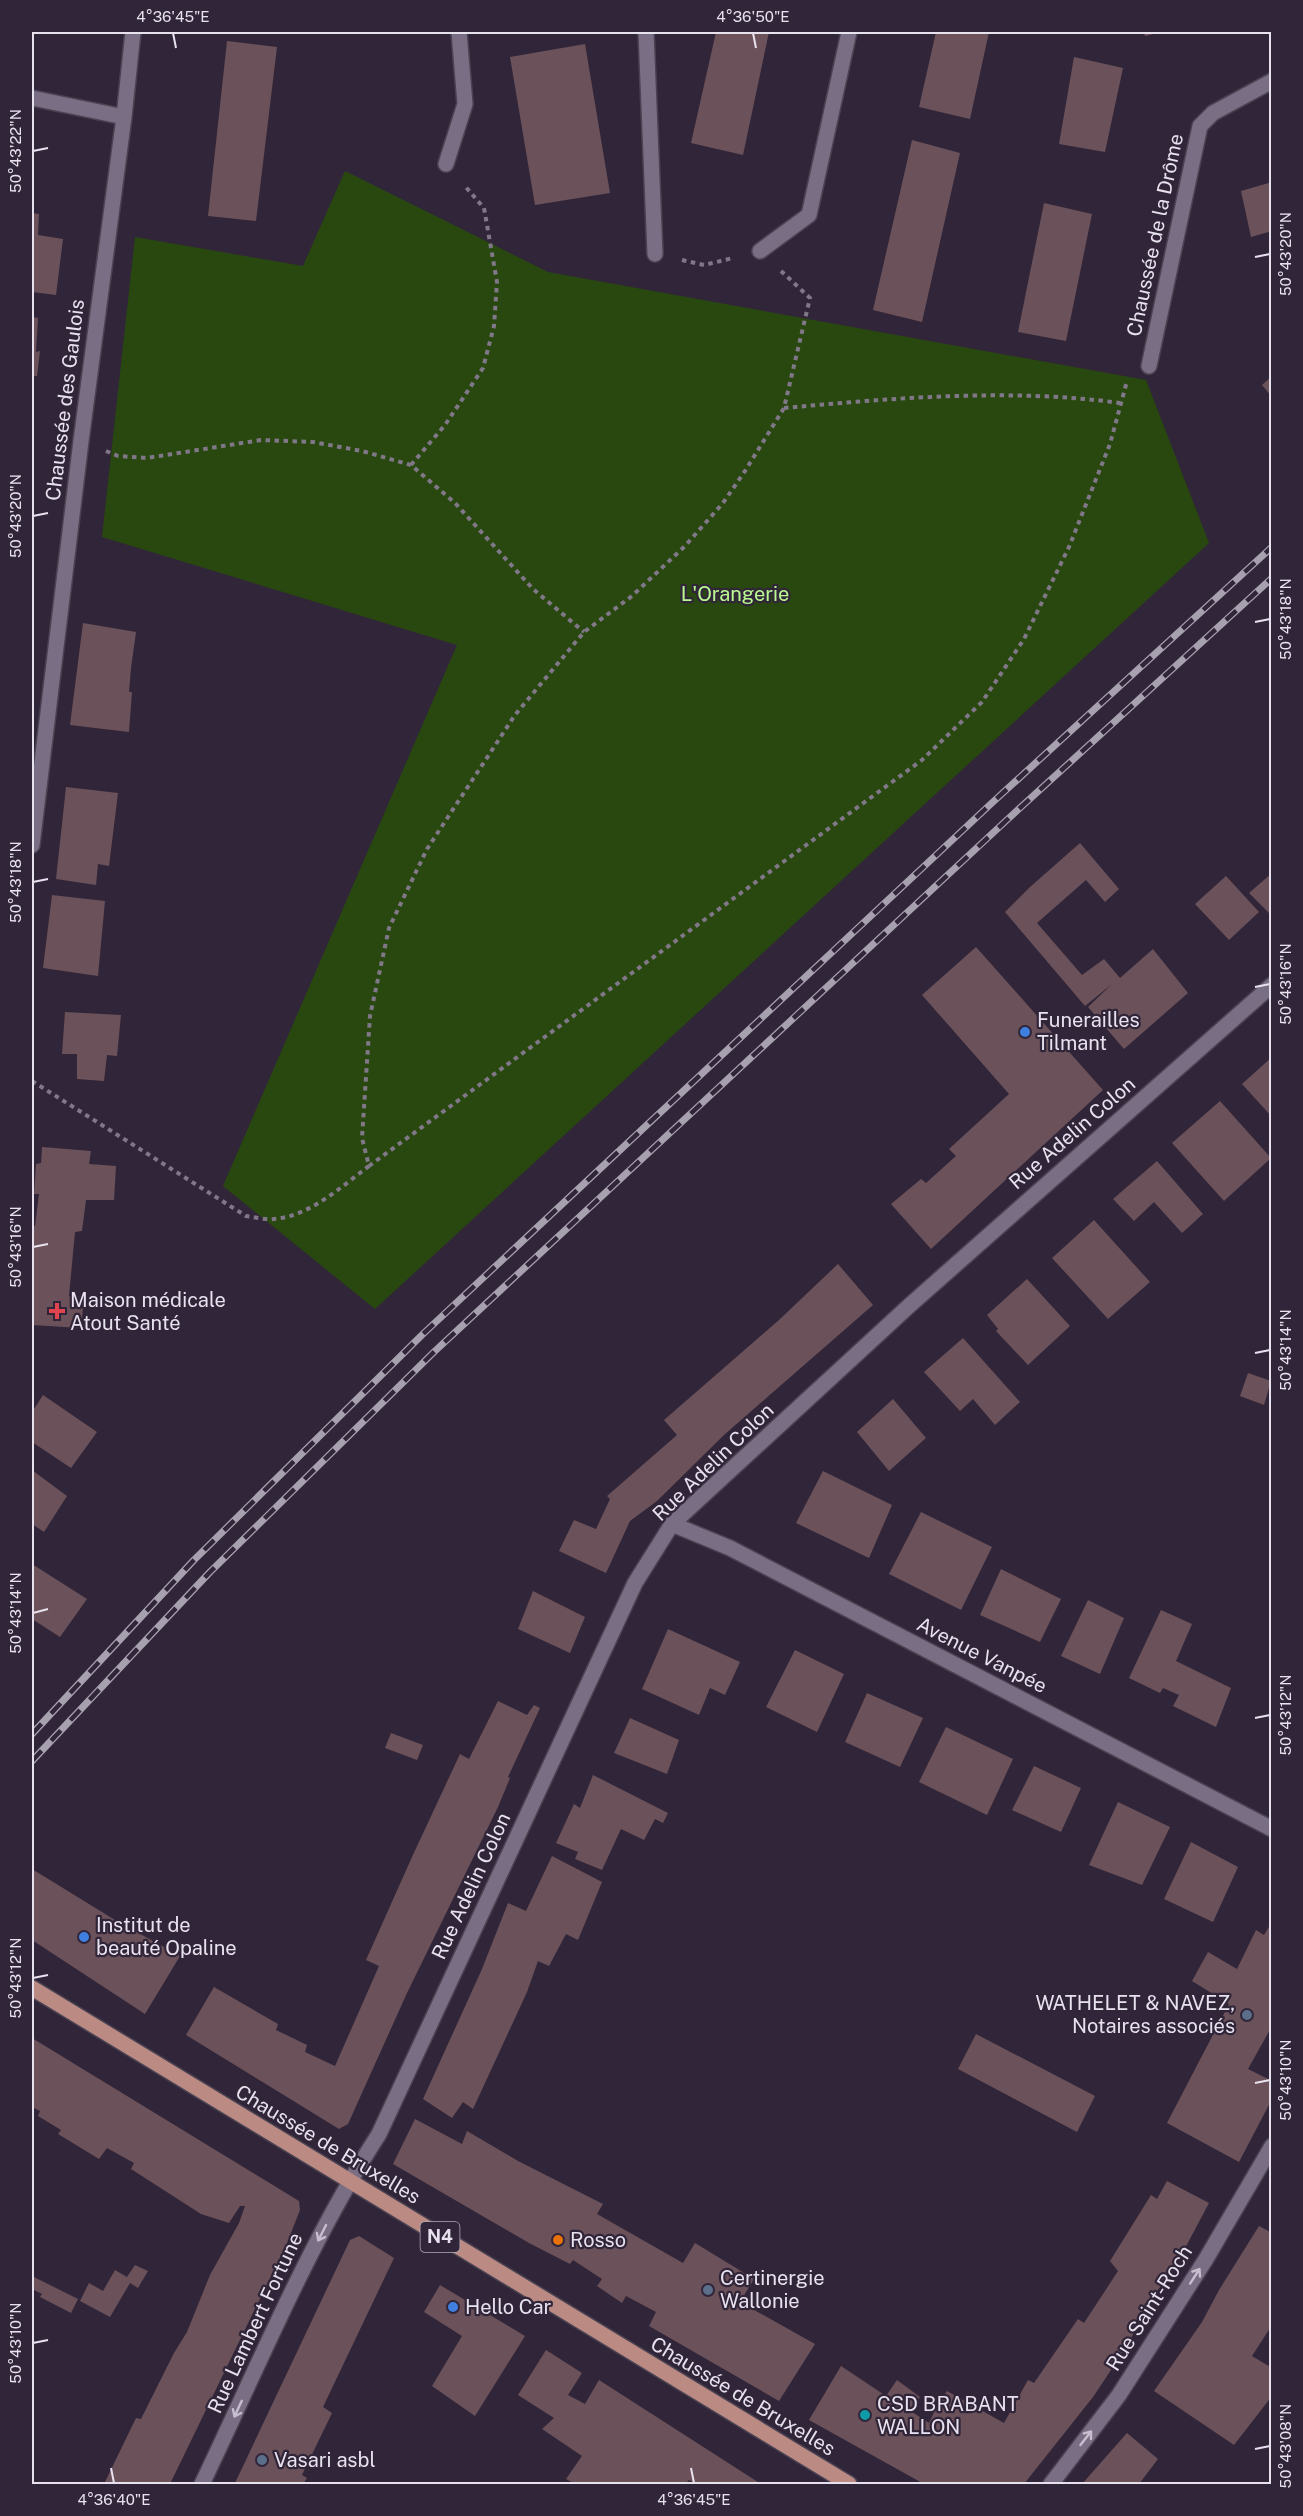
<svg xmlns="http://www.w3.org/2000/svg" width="1303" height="2516" viewBox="0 0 1303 2516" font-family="'Public Sans',sans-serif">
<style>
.green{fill:#29480f}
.building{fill:#6b5159}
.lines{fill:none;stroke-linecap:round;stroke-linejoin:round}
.minor-casing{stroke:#4a4252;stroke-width:18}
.major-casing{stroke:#4a4252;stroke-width:18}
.path{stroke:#807888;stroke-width:4;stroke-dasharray:4.5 4.5;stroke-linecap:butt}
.minor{stroke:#7a6e85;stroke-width:15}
.major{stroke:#bb8b83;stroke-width:15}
.rail-casing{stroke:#a7a0af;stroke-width:7}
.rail{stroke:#312639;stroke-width:4.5;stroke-dasharray:14;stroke-linecap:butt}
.oneway{stroke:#c7bfcf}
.ticks{fill:none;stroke:#e8e2ef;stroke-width:2}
.shop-dot{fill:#3f7fe0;stroke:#312639;stroke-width:2}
.health-dot{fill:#e0444e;stroke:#312639;stroke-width:2}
.service-dot{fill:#5c6f8a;stroke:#312639;stroke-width:2}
.food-dot{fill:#e8710a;stroke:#312639;stroke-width:2}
.culture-dot{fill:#0f9aa8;stroke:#312639;stroke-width:2}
.labels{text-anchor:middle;stroke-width:4.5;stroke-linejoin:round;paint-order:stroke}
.shield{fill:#312639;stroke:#b1aab8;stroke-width:1.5}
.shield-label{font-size:18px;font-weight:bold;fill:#e8e2ef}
.street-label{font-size:20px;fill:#e8e2ef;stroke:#312639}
.park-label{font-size:20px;fill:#baf891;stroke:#312639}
.poi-label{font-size:20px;fill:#e8e2ef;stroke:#312639;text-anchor:start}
.neatline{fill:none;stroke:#e8e2ef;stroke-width:2}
.ticks-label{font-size:15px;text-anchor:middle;fill:#e8e2ef}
</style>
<rect width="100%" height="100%" fill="#312639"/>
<path class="green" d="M345 171 548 272 1146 380 1209 543 375 1309 223 1186 457 645 102 537 135 237 303 266Z"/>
<path class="building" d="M716 32H769L743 155 691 143Z
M936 32H989L970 119 919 107Z
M1144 32H1161L1145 36Z
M227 41 277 47 256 221 208 216Z
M585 44 610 193 535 205 510 57Z
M1074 57 1123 68 1105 152 1059 144Z
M912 140 960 153 922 322 873 310Z
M1272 182V231L1251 237 1241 191Z
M1044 203 1092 214 1066 341 1018 332Z
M32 213 39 214 38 235 63 239 56 295 32 292Z
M32 317 38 318 36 352 40 351 37 376H32Z
M1272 376V397L1262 385Z
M83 623 136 632 131 668 129 692H132L129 732 70 725Z
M66 787 118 793 109 866 98 864 96 885 56 879Z
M1080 843 1119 889 1105 902 1086 880 1037 923 1082 975 1104 959 1120 978 1153 949 1188 993 1124 1049 1088 1007 1112 984 1085 1006 1005 912 1030 887Z
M1272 873V916L1249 893Z
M1226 876 1259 912 1229 940 1195 904Z
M52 895 105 901 98 976 43 968Z
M976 947 1103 1090 931 1249 891 1204 921 1179 926 1183 956 1156 949 1149 1009 1094 922 995Z
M65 1012 121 1015 117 1056 107 1055 104 1081 77 1079V1054H62Z
M1272 1057V1117L1242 1084Z
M1220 1101 1271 1158 1224 1201 1172 1143Z
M42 1147 91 1151 89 1164 116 1166 114 1200H86L82 1231 75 1232 69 1296 84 1297 81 1328 32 1325V1226H35L39 1194H34L36 1164 41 1163Z
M1157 1161 1203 1214 1182 1233 1154 1202 1134 1221 1113 1199Z
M1094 1220 1150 1282 1108 1319 1052 1258Z
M838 1264 873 1305 724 1435 657 1501 630 1521 606 1573 559 1551 574 1520 596 1529 610 1499 607 1496 677 1435 664 1420 779 1320Z
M1027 1279 1070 1326 1028 1365 996 1331 998 1329 987 1315Z
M963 1338 1020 1402 995 1425 973 1399 960 1411 924 1372Z
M1248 1373 1271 1381 1264 1405 1240 1396Z
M43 1395 97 1432 71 1468 32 1442V1412Z
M893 1399 926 1438 889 1471 857 1432Z
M32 1470 67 1496 44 1532 32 1524Z
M823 1471 892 1505 869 1558 796 1523Z
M921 1512 992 1547 961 1610 889 1574Z
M32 1564 87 1599 60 1637 32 1619Z
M1001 1569 1061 1599 1040 1642 980 1615Z
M533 1591 585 1617 570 1653 518 1629Z
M1088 1600 1124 1618 1100 1674 1061 1656Z
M1161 1610 1192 1624 1176 1661 1231 1688 1216 1727 1173 1706 1179 1695 1163 1688 1160 1693 1129 1678Z
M668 1629 740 1662 725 1695 710 1688 699 1715 642 1689Z
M795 1650 844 1674 817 1732 766 1707Z
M867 1693 923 1718 900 1767 845 1742Z
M498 1701 527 1715 534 1705 540 1708 508 1777 510 1778 498 1807 407 1993 348 2124 339 2129 186 2035 214 1987 278 2024 276 2030 307 2045 305 2052 335 2066 379 1966 366 1960 412 1857 460 1754 469 1759Z
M630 1718 679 1740 667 1774 614 1753Z
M946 1727 1013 1759 987 1815 919 1782Z
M391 1733 423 1745 417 1760 385 1748Z
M1034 1766 1081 1788 1061 1832 1012 1810Z
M593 1775 668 1813 663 1823 655 1819 644 1840 621 1829 602 1870 575 1859 578 1852 556 1843 574 1804 580 1808Z
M1118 1802 1170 1827 1142 1885 1089 1865Z
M1191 1842 1238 1867 1213 1922 1164 1899Z
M552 1856 602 1882 578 1940 566 1934 549 1966 538 1961 527 1992 473 2109 463 2102 452 2118 423 2099 482 1969 508 1903 526 1911Z
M32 1869 115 1920 180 1956 145 2014 32 1940Z
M1272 1922V2026L1248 2069 1272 2081V2099L1239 2162 1167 2123 1229 2004 1192 1981 1208 1952 1237 1969 1256 1930 1264 1935Z
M976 2034 1095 2096 1077 2132 958 2069Z
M32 2038 299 2201 300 2210 287 2243 170 2484H104L136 2418 141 2419 174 2353 187 2332 210 2275 239 2223 245 2206H240L229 2223 201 2214 131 2169 134 2163 107 2148 99 2159 58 2134 61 2130 38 2116 40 2111 32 2107Z
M415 2119 462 2144 467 2131 518 2161 603 2204 597 2214 683 2263 695 2243 754 2279 740 2302 815 2344 779 2401 649 2326 656 2312 626 2296 622 2303 597 2286 602 2279 573 2260 570 2264 529 2243 393 2164Z
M1167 2181 1209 2203 1174 2269 1157 2291 1125 2349 1093 2397 1024 2484H924L809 2420 841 2366 886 2396 897 2380 920 2397 909 2410 929 2423 937 2406 947 2391 1004 2423 1028 2380 1034 2383 1078 2319 1084 2323 1118 2271 1110 2261 1151 2195 1157 2199Z
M1259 2226 1272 2233V2325L1252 2356 1272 2368V2396L1234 2445 1154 2391 1202 2322 1219 2290Z
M359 2236 394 2258 323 2407 332 2413 302 2475 307 2478 303 2484H238L235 2483 350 2240Z
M135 2265 148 2271 138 2288 130 2283 110 2317 80 2301 89 2283 103 2291 115 2270 127 2277Z
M32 2276 78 2299 71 2313 40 2297 42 2294 32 2289Z
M440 2285 525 2336 475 2416 432 2386 462 2336 424 2312Z
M546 2350 582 2373 568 2395 585 2404 599 2380 761 2484H696L689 2480 685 2484H575L566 2479 582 2456 542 2429 554 2418 518 2395Z
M1127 2433 1158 2459 1139 2484H1082Z"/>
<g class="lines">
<g class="minor-casing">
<path id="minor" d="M646 32 655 254
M32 98 124 117
M446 164 465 104 459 32
M760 251 809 215 849 32
M1149 366 1200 126 1213 113 1272 81
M32 845 81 441 124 117 133 32
M672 1524 730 1548 1272 1829
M202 2484C258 2367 308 2244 379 2134L635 1583 672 1524 910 1305 1272 985
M1051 2484 1119 2395 1206 2259 1272 2146"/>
</g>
<g class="major-casing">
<path id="major" d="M32 1988 849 2484"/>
</g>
<path class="path" d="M682 260 704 265 733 258
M784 408C894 398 1011 388 1120 403
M106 451 118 456 147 458 261 440 313 442 362 451 411 465 455 503 533 589 584 632
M411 465 445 425 483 368 494 326 497 282 484 208 464 185
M32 1081 246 1216C255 1217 265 1220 274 1219 310 1216 341 1187 369 1166L362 1138 370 1016 389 928 427 849 515 715 584 632 632 596 685 546 723 503 745 471 784 408 810 298 780 270
M369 1166 922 760 982 702 1024 639 1069 547 1110 444 1127 381"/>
<use href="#minor" class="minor"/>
<use href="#major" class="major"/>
<g class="rail-casing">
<path id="rail" d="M32 1734 194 1560 424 1333 994 801 1272 547
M32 1761 210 1572 435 1351 1009 818 1272 578"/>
</g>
<use href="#rail" class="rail"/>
</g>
<defs><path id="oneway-shaft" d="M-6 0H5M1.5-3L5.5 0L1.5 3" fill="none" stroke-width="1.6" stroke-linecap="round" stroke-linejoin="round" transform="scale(1.5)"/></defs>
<g class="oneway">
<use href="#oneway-shaft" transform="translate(322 2233) rotate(117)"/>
<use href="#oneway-shaft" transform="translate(1195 2276) rotate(-57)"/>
<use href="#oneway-shaft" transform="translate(238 2409) rotate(115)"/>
<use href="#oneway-shaft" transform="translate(1086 2438) rotate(-52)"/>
</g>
<path class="ticks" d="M173 33 176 48M753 33 756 48M33 151 48 148M1255 257 1270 254M33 516 48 513M1255 622 1270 619M33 882 48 879M1255 987 1270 984M33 1247 48 1244M1255 1353 1270 1350M33 1613 48 1609M1255 1718 1270 1715M33 1978 48 1975M1255 2083 1270 2080M33 2343 48 2340M1255 2449 1270 2446M111 2468 114 2483M691 2468 694 2483"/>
<g class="shop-dot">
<circle cx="1025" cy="1032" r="6"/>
<circle cx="84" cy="1937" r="6"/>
<circle cx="453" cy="2307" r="6"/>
</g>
<path class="health-dot" d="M54 1302h6v6h6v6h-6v6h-6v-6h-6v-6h6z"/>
<g class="service-dot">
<circle cx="1247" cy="2015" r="6"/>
<circle cx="708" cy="2290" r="6"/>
<circle cx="262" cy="2460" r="6"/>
</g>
<circle class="food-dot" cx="558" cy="2240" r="6"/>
<circle class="culture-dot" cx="865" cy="2415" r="6"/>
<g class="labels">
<rect class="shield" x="420.5" y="2222" width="39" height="30" rx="4.5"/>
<g class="shield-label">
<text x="440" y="2243">N4</text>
</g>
<g class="street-label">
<text transform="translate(1155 235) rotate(-78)" y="7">Chaussée de la Drôme</text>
<text transform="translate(65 400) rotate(-83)" y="7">Chaussée des Gaulois</text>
<text transform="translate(1072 1133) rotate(-41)" y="7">Rue Adelin Colon</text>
<text transform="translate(713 1462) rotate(-44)" y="7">Rue Adelin Colon</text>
<text transform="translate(982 1655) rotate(27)" y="7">Avenue Vanpée</text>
<text transform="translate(471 1886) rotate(-65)" y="7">Rue Adelin Colon</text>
<text transform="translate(328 2144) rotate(31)" y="7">Chaussée de Bruxelles</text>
<text transform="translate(1149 2308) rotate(-58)" y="7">Rue Saint-Roch</text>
<text transform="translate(255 2323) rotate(-65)" y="7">Rue Lambert Fortune</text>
<text transform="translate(743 2396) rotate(31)" y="7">Chaussée de Bruxelles</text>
</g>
<g class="park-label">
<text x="735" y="601">L'Orangerie</text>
</g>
<g class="poi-label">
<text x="1037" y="1027">Funerailles<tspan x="1037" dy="23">Tilmant</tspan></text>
<text x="70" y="1307">Maison médicale<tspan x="70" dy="23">Atout Santé</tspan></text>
<text x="96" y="1932">Institut de<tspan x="96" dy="23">beauté Opaline</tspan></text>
<text x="1235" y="2010" text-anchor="end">WATHELET &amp; NAVEZ,<tspan x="1235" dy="23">Notaires associés</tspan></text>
<text x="570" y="2247">Rosso</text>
<text x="720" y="2285">Certinergie<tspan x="720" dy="23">Wallonie</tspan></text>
<text x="465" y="2314">Hello Car</text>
<text x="877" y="2411">CSD BRABANT<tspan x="877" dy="23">WALLON</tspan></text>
<text x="274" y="2467">Vasari asbl</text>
</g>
</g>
<rect width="1303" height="2516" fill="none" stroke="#312639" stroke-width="66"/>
<rect x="33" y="33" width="1237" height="2450" class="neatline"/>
<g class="ticks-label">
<text x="173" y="22">4°36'45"E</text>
<text x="753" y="22">4°36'50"E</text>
<text transform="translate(16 151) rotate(-90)" y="5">50°43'22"N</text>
<text transform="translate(1286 254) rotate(-90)" y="5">50°43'20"N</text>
<text transform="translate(16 516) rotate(-90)" y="5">50°43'20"N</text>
<text transform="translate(1286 619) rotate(-90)" y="5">50°43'18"N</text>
<text transform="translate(16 882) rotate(-90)" y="5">50°43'18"N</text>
<text transform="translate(1286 984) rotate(-90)" y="5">50°43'16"N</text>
<text transform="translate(16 1247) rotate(-90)" y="5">50°43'16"N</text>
<text transform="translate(1286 1350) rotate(-90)" y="5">50°43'14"N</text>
<text transform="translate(16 1613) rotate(-90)" y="5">50°43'14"N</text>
<text transform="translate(1286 1715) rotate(-90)" y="5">50°43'12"N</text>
<text transform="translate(16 1978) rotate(-90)" y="5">50°43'12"N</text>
<text transform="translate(1286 2080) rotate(-90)" y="5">50°43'10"N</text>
<text transform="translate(16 2343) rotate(-90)" y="5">50°43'10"N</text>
<text transform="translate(1286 2446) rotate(-90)" y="5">50°43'08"N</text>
<text x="114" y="2505">4°36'40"E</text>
<text x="694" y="2505">4°36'45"E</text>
</g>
</svg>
